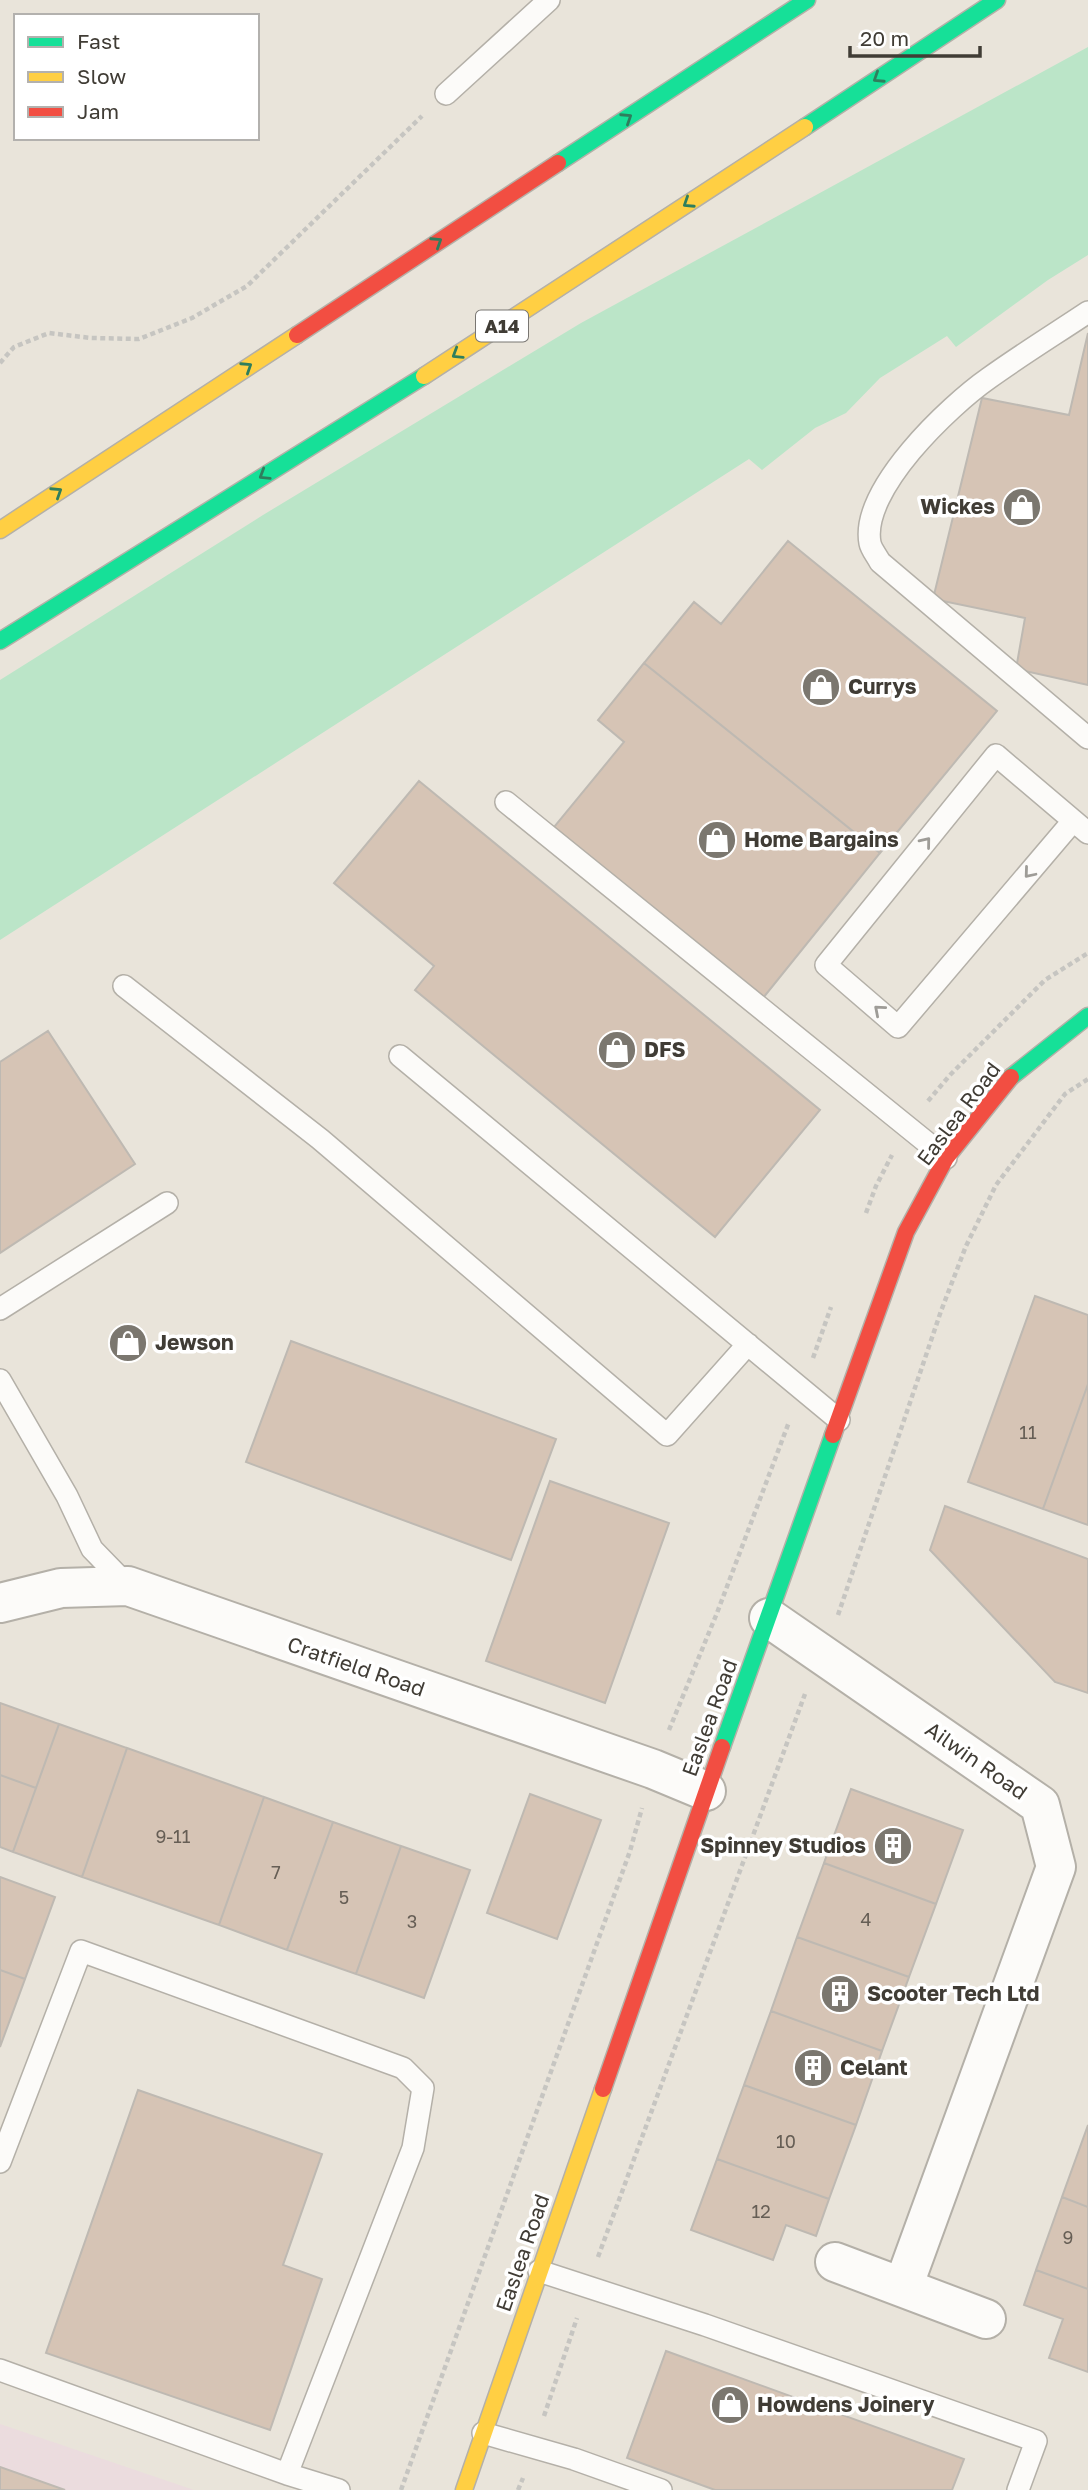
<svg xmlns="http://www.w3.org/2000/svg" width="1088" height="2490" viewBox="0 0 1088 2490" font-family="'Golos Text',sans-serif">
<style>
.industrial{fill:#ebdcde}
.green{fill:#bbe5c8}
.building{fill:#d6c4b5;stroke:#beb9b2;stroke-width:2}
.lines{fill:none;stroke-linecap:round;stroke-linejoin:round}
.lane-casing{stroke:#b4b0a8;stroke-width:24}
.street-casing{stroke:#b4b0a8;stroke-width:42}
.fast-casing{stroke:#b4b0a8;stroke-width:19}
.slow-casing{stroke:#b4b0a8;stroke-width:19}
.jam-casing{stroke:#b4b0a8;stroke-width:19}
.path{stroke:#c6c5c1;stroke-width:4.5;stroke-dasharray:5 3.5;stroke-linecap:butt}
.lane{stroke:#fcfbf9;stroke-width:21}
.street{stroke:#fcfbf9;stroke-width:38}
.fast{stroke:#16e098;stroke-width:16}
.slow{stroke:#ffcf43;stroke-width:16}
.jam{stroke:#f24e42;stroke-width:16}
.oneway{stroke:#2f7e5d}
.oneway2{stroke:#9e9c97}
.labels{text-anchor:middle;stroke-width:7;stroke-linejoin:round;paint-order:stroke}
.number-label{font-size:18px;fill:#665e55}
.shield{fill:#fff;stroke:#797672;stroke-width:2}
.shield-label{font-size:19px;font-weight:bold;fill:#403c35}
.poi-label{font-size:21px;font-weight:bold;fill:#403c35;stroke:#fff;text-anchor:start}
.street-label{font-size:21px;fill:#403c35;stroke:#fff}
</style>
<rect width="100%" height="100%" fill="#e9e4da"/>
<path class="industrial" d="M0 2424 194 2490H0Z"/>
<path class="green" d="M1088 47V255L1048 280 956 347 947 336 880 378 846 413 815 428 762 470 749 459 0 940V680L263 515 581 323Z"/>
<path class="building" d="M1088 333V685L1016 669 1025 618 933 599 982 398 1069 415Z
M788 541 997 711 880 853 644 663 694 602 721 624Z
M644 663 880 853 763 998 554 827 624 742 598 720Z
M419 781 820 1110 715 1237 415 990 434 966 334 883Z
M48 1031 135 1164 0 1253V1062Z
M1035 1296 1088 1315V1384L1043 1509 968 1482Z
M291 1341 556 1439 511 1560 246 1462Z
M1088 1384V1525L1043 1509Z
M550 1481 669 1523 605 1703 486 1661Z
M945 1506 1088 1559V1693L1055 1682 930 1550Z
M0 1703 59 1724 36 1788 0 1775Z
M59 1724 127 1748 82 1877 13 1852Z
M127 1748 264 1797 219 1925 82 1877Z
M0 1775 36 1788 13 1852 0 1847Z
M851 1789 963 1830 936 1904 824 1863Z
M530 1794 601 1820 557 1939 487 1913Z
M264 1797 333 1822 287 1950 219 1925Z
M333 1822 401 1846 356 1974 287 1950Z
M401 1846 470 1870 424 1998 356 1974Z
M824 1863 936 1904 909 1977 797 1937Z
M0 1877 55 1897 25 1979 0 1970Z
M797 1937 909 1977 882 2051 771 2011Z
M0 1970 25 1979 0 2047Z
M771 2011 882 2051 856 2125 744 2085Z
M744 2085 856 2125 829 2199 717 2159Z
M138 2090 322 2154 283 2265 322 2279 270 2430 46 2353Z
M1088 2125V2207L1062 2197Z
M717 2159 829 2199 816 2236 786 2225 773 2260 691 2230Z
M1062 2197 1088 2207V2289L1036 2270Z
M1036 2270 1088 2289V2372L1049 2358 1063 2319 1024 2305Z
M666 2351 964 2459 952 2490H715L627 2458Z
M0 2467 65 2490H0Z"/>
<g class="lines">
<g class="lane-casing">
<path id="lane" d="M446 94 549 0
M1088 312C1055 334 1021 355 989 378 949 406 860 490 870 543 871 549 877 556 880 562L1088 738
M506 802 946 1158
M1073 821 898 1027 826 965 996 755 1088 833
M124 986 320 1139 667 1435 748 1344
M400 1056 839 1420
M0 1309 167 1203
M0 1380 67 1496 92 1549 128 1586
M0 2162 81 1951 403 2068 423 2088 413 2148 287 2474
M539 2271 705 2325 1036 2441 1018 2490
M0 2370 287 2474 339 2490
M483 2433 574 2459 661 2490"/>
</g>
<g class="street-casing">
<path id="street" d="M0 1603 61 1588 128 1586 653 1769 706 1791
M769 1618 1040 1805 1056 1867 903 2287
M835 2262 986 2319"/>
</g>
<g class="fast-casing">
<path id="fast" d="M805 127 997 0
M558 163 807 0
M0 641 424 376
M1011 1077 1088 1016
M722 1747 833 1435"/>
</g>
<g class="slow-casing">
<path id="slow" d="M424 376 805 127
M0 530 297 335
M464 2490 603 2089"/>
</g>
<g class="jam-casing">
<path id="jam" d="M297 335 558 163
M833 1435 906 1232 946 1158 1011 1077
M603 2089 722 1747"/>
</g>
<path class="path" d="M0 363 14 347 49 333 91 338 139 339 192 318 247 286 422 116
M928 1101 950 1075 1045 980 1088 953
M866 1213 876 1186 892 1155
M813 1358 831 1307
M838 1615 941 1311 966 1246 996 1185 1065 1094 1088 1079
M669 1730 717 1613 789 1422
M598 2257 805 1694
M544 2416 577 2318
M401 2490 630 1851 642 1808
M518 2490 523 2478"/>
<use href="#lane" class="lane"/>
<use href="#street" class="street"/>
<use href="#fast" class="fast"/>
<use href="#slow" class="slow"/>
<use href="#jam" class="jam"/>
</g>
<defs><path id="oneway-chevron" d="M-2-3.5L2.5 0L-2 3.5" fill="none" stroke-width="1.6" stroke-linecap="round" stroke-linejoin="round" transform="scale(1.75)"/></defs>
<g class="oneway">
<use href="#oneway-chevron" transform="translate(878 78) rotate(147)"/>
<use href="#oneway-chevron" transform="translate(627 118) rotate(-33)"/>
<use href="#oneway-chevron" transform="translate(688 203) rotate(147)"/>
<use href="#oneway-chevron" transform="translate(437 242) rotate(-33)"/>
<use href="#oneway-chevron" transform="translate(457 354) rotate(148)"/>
<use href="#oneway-chevron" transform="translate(247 367) rotate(-33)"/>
<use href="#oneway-chevron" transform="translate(264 475) rotate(148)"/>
<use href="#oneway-chevron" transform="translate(57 492) rotate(-33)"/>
</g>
<g class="oneway2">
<use href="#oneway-chevron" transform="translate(926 842) rotate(-51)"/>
<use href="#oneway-chevron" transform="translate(1029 873) rotate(130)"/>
<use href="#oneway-chevron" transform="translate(879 1010) rotate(-139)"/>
</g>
<defs>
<g id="shop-disc" transform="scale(2.0125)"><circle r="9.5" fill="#7b776f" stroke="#fff"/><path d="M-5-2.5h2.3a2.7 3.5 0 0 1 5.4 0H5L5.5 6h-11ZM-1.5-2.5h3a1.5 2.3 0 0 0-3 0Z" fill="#fff"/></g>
<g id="building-disc" transform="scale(2.0125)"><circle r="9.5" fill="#7b776f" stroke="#fff"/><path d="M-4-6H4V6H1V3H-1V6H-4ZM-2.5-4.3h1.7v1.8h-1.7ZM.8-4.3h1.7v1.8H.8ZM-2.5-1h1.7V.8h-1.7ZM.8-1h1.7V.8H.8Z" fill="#fff"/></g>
</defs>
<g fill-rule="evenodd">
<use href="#shop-disc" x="1022" y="507"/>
<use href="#shop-disc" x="821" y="687"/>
<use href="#shop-disc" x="717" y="840"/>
<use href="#shop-disc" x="617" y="1050"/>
<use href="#shop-disc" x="128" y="1343"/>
<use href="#building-disc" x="893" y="1846"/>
<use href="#building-disc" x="840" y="1994"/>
<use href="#building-disc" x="813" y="2068"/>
<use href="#shop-disc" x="730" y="2405"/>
</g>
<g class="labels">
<g class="number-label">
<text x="1028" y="1439">11</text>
<text x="173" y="1843">9-11</text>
<text x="276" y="1879">7</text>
<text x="344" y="1904">5</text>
<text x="866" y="1926">4</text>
<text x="412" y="1928">3</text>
<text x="786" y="2148">10</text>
<text x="761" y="2218">12</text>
<text x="1068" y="2244">9</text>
</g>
<rect class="shield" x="476" y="310.5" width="52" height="31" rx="5"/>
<g class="shield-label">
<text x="502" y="333">A14</text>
</g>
<g class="poi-label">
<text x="995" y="514" text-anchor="end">Wickes</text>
<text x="848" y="694">Currys</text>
<text x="744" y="847">Home Bargains</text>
<text x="644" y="1057">DFS</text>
<text x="155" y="1350">Jewson</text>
<text x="866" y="1853" text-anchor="end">Spinney Studios</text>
<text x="867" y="2001">Scooter Tech Ltd</text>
<text x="840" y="2075">Celant</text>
<text x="757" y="2412">Howdens Joinery</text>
</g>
<g class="street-label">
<text transform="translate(959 1114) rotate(-53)" y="7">Easlea Road</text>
<text transform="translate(356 1667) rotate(19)" y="7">Cratfield Road</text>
<text transform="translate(710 1718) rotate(-70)" y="7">Easlea Road</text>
<text transform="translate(976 1761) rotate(35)" y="7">Ailwin Road</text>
<text transform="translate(523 2253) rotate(-71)" y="7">Easlea Road</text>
</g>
</g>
<rect x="14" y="14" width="245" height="126" fill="#ffffff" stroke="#b3b1ae" stroke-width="2"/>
<rect x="28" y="37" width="35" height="10" fill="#16e098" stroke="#b3b1ae" stroke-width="2"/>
<text x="77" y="49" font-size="21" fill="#403c35">Fast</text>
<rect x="28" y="72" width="35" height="10" fill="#ffcf43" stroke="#b3b1ae" stroke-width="2"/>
<text x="77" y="84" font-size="21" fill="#403c35">Slow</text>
<rect x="28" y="107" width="35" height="10" fill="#f24e42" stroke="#b3b1ae" stroke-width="2"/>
<text x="77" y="119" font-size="21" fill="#403c35">Jam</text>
<path d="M850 46v10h130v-10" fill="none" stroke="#403c35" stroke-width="3.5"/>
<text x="860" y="46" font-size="21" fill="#403c35" stroke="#ffffff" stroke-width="5" paint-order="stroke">20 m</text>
</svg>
